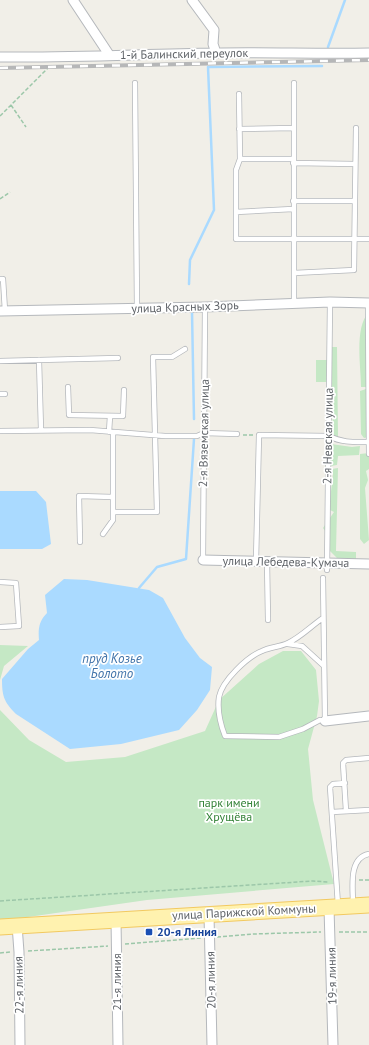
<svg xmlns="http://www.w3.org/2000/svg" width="369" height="1045" viewBox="0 0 369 1045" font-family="'PT Sans',sans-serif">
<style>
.green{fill:#c5e8c5}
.water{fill:#aadaff}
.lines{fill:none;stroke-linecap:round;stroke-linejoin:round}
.stream{stroke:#aadaff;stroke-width:2.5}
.service-casing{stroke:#b5b8bc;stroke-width:6}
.minor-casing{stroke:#b5b8bc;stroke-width:11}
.primary-casing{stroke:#f2c960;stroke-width:17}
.path{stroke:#9cc7a9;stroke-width:1.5;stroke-dasharray:4 2;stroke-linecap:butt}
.service{stroke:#fff;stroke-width:4.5}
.minor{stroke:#fff;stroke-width:9}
.primary{stroke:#fff2af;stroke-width:15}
.rail-casing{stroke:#b6b7b8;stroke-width:4}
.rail{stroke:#fff;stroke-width:2.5;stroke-dasharray:8;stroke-linecap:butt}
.transit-dot{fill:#1a4fb4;stroke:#fff;stroke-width:1.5}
.labels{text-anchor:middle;stroke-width:3.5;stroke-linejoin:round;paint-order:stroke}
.street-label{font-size:12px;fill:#5f6368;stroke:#fff}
.park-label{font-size:12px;fill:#348238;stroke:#fff}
.transit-label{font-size:12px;font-weight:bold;fill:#164399;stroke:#fff;text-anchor:start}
.water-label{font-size:13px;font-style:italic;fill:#4174aa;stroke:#fff}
</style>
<rect width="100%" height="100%" fill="#f1efe8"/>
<path class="green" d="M369 312V387H361C361 367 354 327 369 312Z
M331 347H337L338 437 333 438Z
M316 360H327V382H316Z
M366 389 369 392V400L366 404 368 437 364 438 361 434 360 391Z
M331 444 352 447 360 446 359 455 338 456 337 465 325 467V462L328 454 331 458Z
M369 453V469L366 471 368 480 365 488 369 540 364 544 360 539V454Z
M338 468 336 551 356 552V562C349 561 344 558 337 558L328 549 326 532 323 528 334 512 330 510 325 513V505L330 500 333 474 332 469Z
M0 645 28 646 4 666 0 680Z
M283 651H301L316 670 319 701 317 716 308 749 313 800 334 884 147 900 0 921V710L29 740 66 762 125 757 205 731 219 700 259 664Z"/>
<path class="water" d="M0 491H36L46 502 51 544 42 549H0Z
M64 579 87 580 149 590 163 598 185 638 200 658 212 667 210 690 197 710 179 730 121 744 70 749 16 714C4 702 2 696 2 679L28 649 39 640C38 629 39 621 47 613L45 595Z"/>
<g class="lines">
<path class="stream" d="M328 47 345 0
M189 284 190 260 214 210 208 67 322 66
M192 312 194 419
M139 588 157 567 186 559 194 439"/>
<g class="service-casing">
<path id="service" d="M135 83 137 308
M294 83V303
M239 94 240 159H293
M239 129 293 128
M240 159 236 170V212L293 209
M293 163 355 164
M293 201H355
M236 212V239H369
M294 273 354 270 356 128
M0 279H3L5 311
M368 304 369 454
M39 360 41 430
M0 361 118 358
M68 387 69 415 123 416 124 390
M0 394H5
M0 431 90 430 165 436H197L204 433 237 434
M109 432 110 416
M113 512H157L153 357H172L185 349
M103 534 113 520V432
M80 542 79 496 113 497
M203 560 205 307
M256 561 259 435 329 436C342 443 355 442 369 442
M267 561 268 620
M327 570 330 302
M323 578 325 721 320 720 303 729 279 737 225 736C220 723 217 711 219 697 222 681 247 657 262 651 270 647 280 647 288 643 301 637 311 626 323 618
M0 582 16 583 19 626 0 627
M288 644 302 646 324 666
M346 811 343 763 346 760 369 758
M332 812 369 810
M353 904C353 887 348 858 369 854
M338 905 330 787 333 784 345 783"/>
</g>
<g class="minor-casing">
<path id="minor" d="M73 0 108 53 109 55
M192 0 214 30 213 44 216 53
M0 57C72 58 143 54 215 53 266 52 318 54 369 53
M0 311 205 307 330 302 369 303
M203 560 369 564
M325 721 369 716
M329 908 333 1045
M209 915 212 1045
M116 920 118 1045
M17 925 19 952 20 1045"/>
</g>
<g class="primary-casing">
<path id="primary" d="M0 927 369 905"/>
</g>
<path class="path" d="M11 105 26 127
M0 116 50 66
M0 199 10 192
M243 435H253
M359 880H369
M0 901 313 881 329 882
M339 932H369
M217 937 253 934 321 932
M125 944 201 938
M28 951 108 946
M0 953 10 952"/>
<use href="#service" class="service"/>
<use href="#minor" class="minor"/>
<use href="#primary" class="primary"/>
<g class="rail-casing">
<path id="rail" d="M0 68 369 60"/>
</g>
<use href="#rail" class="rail"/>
</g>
<rect class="transit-dot" x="145" y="928" width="8" height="8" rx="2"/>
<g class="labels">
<g class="street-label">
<text transform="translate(184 54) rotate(-1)" y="4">1-й Балинский переулок</text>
<text transform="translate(185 307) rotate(-2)" y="4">улица Красных Зорь</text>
<text transform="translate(204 433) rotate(-89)" y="4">2-я Вяземская улица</text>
<text transform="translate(328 436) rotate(-89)" y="4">2-я Невская улица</text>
<text transform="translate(286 562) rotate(1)" y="4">улица Лебедева-Кумача</text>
<text transform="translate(244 912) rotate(-3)" y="4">улица Парижской Коммуны</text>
<text transform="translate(332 976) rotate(-91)" y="4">19-я линия</text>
<text transform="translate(211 980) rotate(-91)" y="4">20-я линия</text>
<text transform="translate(117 982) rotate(-90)" y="4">21-я линия</text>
<text transform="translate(19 985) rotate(-91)" y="4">22-я линия</text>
</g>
<g class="park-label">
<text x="229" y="807">парк имени<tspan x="229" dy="14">Хрущёва</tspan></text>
</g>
<g class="transit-label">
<text x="157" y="936">20-я Линия</text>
</g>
<g class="water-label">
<text x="112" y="663">пруд Козье<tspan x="112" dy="15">Болото</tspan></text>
</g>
</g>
</svg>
